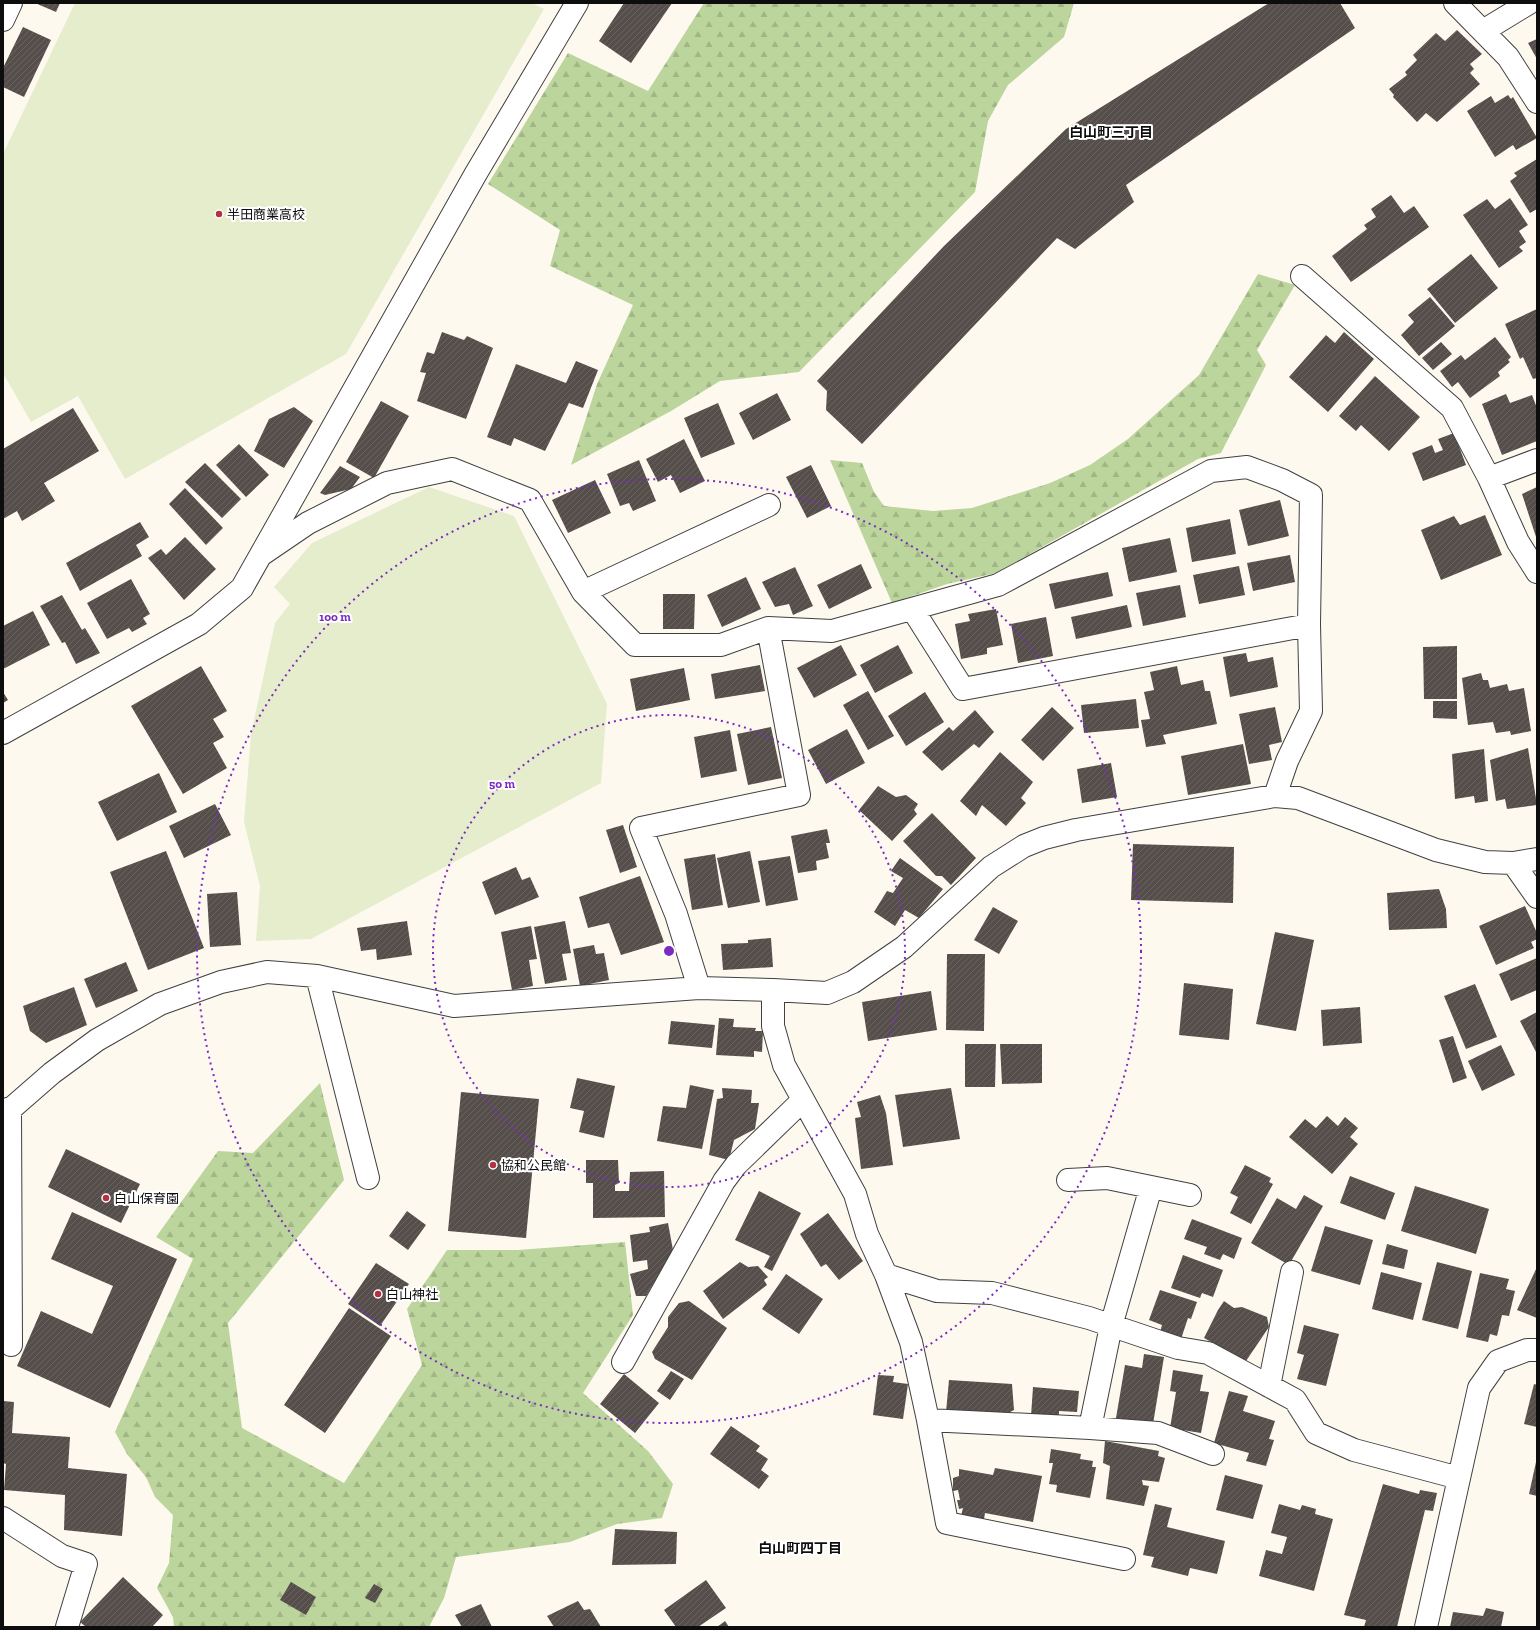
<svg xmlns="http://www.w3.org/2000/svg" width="1540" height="1630" viewBox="0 0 1540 1630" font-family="'Zilla Slab','Noto Sans JP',serif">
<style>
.forest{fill:url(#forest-firs)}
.pitch{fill:#e5edcc}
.building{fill:url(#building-hatch)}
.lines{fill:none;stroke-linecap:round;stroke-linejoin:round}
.minor-casing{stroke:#404040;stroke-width:24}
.minor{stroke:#fff;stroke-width:22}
.ring{fill:none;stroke:#7b2cbf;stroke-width:2;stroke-dasharray:2 4}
.poi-dot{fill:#b23143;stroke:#fff;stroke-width:1.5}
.labels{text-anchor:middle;stroke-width:4;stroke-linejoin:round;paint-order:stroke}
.poi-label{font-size:13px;fill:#0d0d0d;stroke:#fff;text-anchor:start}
.neighbourhood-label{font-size:14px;font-weight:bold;fill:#0d0d0d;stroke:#fff}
.centre{fill:#7b2cbf;stroke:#fff;stroke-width:2}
.ring-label{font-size:12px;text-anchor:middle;font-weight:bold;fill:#7b2cbf;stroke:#fff;stroke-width:4;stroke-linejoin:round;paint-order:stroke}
</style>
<defs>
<pattern id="forest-firs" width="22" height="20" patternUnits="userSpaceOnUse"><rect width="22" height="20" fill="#bbd59c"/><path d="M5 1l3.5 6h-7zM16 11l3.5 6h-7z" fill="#a0b685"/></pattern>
<pattern id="building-hatch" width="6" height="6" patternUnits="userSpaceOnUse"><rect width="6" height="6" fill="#554e4b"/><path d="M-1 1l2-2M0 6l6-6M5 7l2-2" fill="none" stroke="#686360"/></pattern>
</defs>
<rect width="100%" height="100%" fill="#fef9ef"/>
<path class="forest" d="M704 3H1074L1064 37 1008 85 988 121 975 192 799 372 720 381 671 411 571 465 597 384 633 305 550 266 560 230 488 184 568 53 648 91Z
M1258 274 1295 285 1257 350 1266 365 1221 453 1198 459 996 573 947 584 892 603 830 460 862 463 874 492 884 506 933 511 972 508 1050 483 1090 465 1128 439 1199 375Z
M320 1083 344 1180 228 1323 242 1428 344 1483 422 1365 407 1309 447 1250H518L625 1242 633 1315 583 1393 648 1451 673 1484 662 1518 617 1524 570 1542 456 1557 444 1598 429 1627H174L173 1617 157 1588 169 1563 173 1515 155 1497 146 1477 127 1454 115 1432 193 1259 156 1237 218 1151 253 1153Z"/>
<path class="pitch" d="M75 3H532L544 9 346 354 125 479 78 396 31 422 3 373V154Z
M429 487 514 516 607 704 601 783 311 939 256 941 260 886 244 822 251 734 275 623 290 604 274 587 312 543Z"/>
<path class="building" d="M35 3H60L56 12Z
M624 3H672L631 63 599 41Z
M1269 3H1340L1355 28 1126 185 1134 202 1075 249 1057 238 862 444 826 410 827 391 817 381 944 246 1066 129Z
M23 27 51 40 24 97 3 87V68Z
M1457 30 1482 54 1470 64 1474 69 1470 73 1480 84 1437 122 1426 113 1417 122 1393 97 1394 95 1389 89 1407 75 1405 72 1417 60 1413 55 1436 33 1445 41Z
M1537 39V59L1528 43Z
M1508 95 1511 99 1513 97 1537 138 1516 150 1513 145 1495 157 1467 111 1491 96 1495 103Z
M1537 159V209L1530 213 1510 181 1517 176 1514 173Z
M1391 195 1404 213 1414 206 1429 227 1351 282 1332 256 1367 229 1364 225 1376 217 1371 209Z
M1510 198 1528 225 1519 231 1526 242 1519 247 1523 251 1499 268 1463 215 1487 199 1495 209Z
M1471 254 1498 288 1455 323 1427 289Z
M1430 297 1455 326 1419 356 1401 335 1414 322 1408 315Z
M1537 309V378L1533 379 1523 357 1520 359 1505 324Z
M442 332 464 340 467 336 493 348 466 419 417 401 426 373 420 372 427 352 434 354Z
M1344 332 1374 359 1328 412 1289 377 1326 335 1335 343Z
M1495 337 1511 357 1508 360 1510 362 1498 372 1500 376 1470 398 1458 382 1452 387 1440 371 1461 355 1465 360Z
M1441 342 1452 354 1433 370 1422 358Z
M576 361 598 370 583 408 569 403 545 451 514 438 511 446 487 437 516 364 566 383Z
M1375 376 1420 417 1389 451 1361 425 1356 431 1339 416Z
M777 393 791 420 753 440 739 413Z
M1506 394 1510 403 1532 395 1537 408V441L1502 455 1482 404Z
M381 401 409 416 374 478 346 462Z
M718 403 735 444 701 458 684 418Z
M294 407 313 421 284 468 254 451 269 419Z
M73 408 99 451 44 483 55 501 22 521 17 511 3 519V449Z
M1454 433 1466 465 1423 481 1412 453 1432 445 1435 453 1443 450 1438 439Z
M684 439 705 481 680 493 671 475 658 482 646 459Z
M239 444 269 475 246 497 216 465Z
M639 460 656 501 633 511 629 503 620 506 607 474Z
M205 463 241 499 222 518 185 482Z
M811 465 831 506 807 518 786 477Z
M340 466 360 477 351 489 325 495 320 493Z
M595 480 611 513 568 533 552 500Z
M1537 487V540L1522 494Z
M185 488 223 528 206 545 169 504Z
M1280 500 1289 536 1248 546 1239 510Z
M1485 515 1502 555 1441 580 1421 530 1454 516 1460 525Z
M1230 519 1236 554 1192 562 1186 528Z
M140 522 149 537 136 545 142 556 80 591 66 563Z
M185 537 216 569 184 600 148 558 161 549 166 555Z
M1170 538 1177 572 1129 582 1122 548Z
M1290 555 1295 582 1253 591 1247 563Z
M861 564 872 588 829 609 817 585Z
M1239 566 1245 595 1199 604 1193 575Z
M795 567 813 606 793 615 789 604 775 607 762 582Z
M1108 572 1113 596 1055 609 1049 584Z
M746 577 761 609 722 627 707 595Z
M131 579 150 614 143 618 147 624 132 632 129 628 107 639 87 603Z
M1180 585 1186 617 1143 626 1136 593Z
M663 594H695L694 629H663Z
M62 595 82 630 85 628 100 653 76 664 65 642 62 643 40 606Z
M1127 605 1132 627 1076 639 1071 617Z
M996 609 1003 645 987 648V654L961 659 955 624 970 621 968 614Z
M33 611 50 645 3 669V626Z
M1046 617 1053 656 1018 663 1011 624Z
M841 645 857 675 814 698 797 668Z
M898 645 913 673 875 693 860 665Z
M1457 646V699H1424L1423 647Z
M1246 653 1248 662 1273 657 1278 687 1230 697 1223 657Z
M760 665 765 691 715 699 711 674Z
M201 666 227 711 213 719 224 737 213 743 227 768 183 794 131 706Z
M1177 666 1181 685 1203 680 1205 691H1210L1217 724 1163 735 1166 744 1146 747 1141 720 1150 719 1144 692 1154 690 1150 672Z
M684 668 690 700 636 711 630 679Z
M1481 673 1483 680H1488L1490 688 1507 684 1509 691 1524 688 1531 731 1511 735 1510 731 1496 733 1493 722 1468 725 1462 678Z
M868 691 894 736 868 750 843 705Z
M3 692 8 700 3 703Z
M925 692 944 722 906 746 888 716Z
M1136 699 1139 728 1084 733 1081 705Z
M1433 701H1457V719L1433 718Z
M1052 707 1074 728 1043 761 1021 740Z
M1275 707 1282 742 1269 745 1272 760 1249 764 1239 714Z
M975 710 994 732 979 748 974 744 942 771 922 752 949 727 953 731Z
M771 727 782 778 748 785 737 734Z
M847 729 865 763 826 784 808 750Z
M730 730 737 771 701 778 694 737Z
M1243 744 1251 784 1188 795 1181 756Z
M1528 748 1537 805 1507 809 1505 799 1496 801 1490 760Z
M1484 749 1488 801 1475 803 1474 796 1455 799 1452 754Z
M1000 752 1033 782 1021 798 1026 803 1006 826 982 805 976 816 960 801Z
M1111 763 1117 797 1082 803 1077 769Z
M159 773 177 812 117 841 98 802Z
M878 786 896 797 906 795 918 804 914 810 917 814 892 841 859 810Z
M215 804 231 835 184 858 169 826Z
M932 813 976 858 951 885 942 876H936L903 841Z
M623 825 637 867 620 873 606 830Z
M827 829 830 843H826L829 858 816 861 817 870 798 873 791 836Z
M1133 844 1234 847 1233 903 1131 900Z
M166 851 204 948 148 970 110 872Z
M750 851 760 902 728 908 717 858Z
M715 854 723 905 692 910 684 859Z
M790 856 798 900 766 906 758 861Z
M900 858 943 889 919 918 905 910 895 926 874 912 887 891 893 893 903 878 891 871Z
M516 867 522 880 530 877 539 897 495 915 482 882Z
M640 876 664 942 621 955 609 923 588 928 579 897Z
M1439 889 1446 909 1447 928 1389 930 1387 893Z
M237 892 241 945 210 947 207 894Z
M1525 906 1537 933V939L1531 942 1534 948 1496 965 1479 926Z
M993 907 1018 921 999 954 974 940Z
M407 921 412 955 377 960 376 949 361 951 357 928Z
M565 921 571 953 562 954 567 980 545 984 534 927Z
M531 926 537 959 529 960 533 986 512 990 501 932Z
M1275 932 1314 940 1296 1031 1256 1024Z
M771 938 773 967 723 970 721 944 748 943V940Z
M594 945 596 954 604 953 609 980 580 986 573 949Z
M947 954H985L984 1031 946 1030Z
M1537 958V990L1511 1001 1499 974Z
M126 962 138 991 96 1008 84 979Z
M1184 983 1233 989 1229 1040 1179 1035Z
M1475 984 1497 1037 1466 1049 1444 996Z
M74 987 87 1025 46 1043 30 1031 23 1006Z
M931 991 937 1030 868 1041 862 1002Z
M1360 1007 1362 1043 1323 1046 1321 1010Z
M1537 1012V1054L1520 1021Z
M719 1018 734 1019 733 1027 756 1028 755 1031H763L762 1052 754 1051V1057L716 1055Z
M671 1021 715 1025 712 1048 668 1044Z
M1453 1036 1467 1078 1453 1083 1439 1040Z
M965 1044H996L995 1087H965Z
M1000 1044H1042V1083L1002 1084Z
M1501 1045 1515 1075 1482 1091 1468 1061Z
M577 1078 615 1086 604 1138 579 1132 584 1111 570 1108Z
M690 1085 714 1090 702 1149 657 1141 663 1106 686 1108Z
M722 1088 752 1090 751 1103H759L755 1129 734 1140 729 1160 709 1155 717 1099 723 1098Z
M951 1088 960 1139 903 1147 895 1095Z
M461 1092 539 1099 526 1238 448 1231Z
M880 1095 886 1113 893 1165 861 1169 855 1118 861 1117 857 1102Z
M1327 1116 1338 1126 1345 1117 1358 1128 1350 1137 1358 1144 1332 1174 1289 1137 1305 1119 1316 1128Z
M66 1149 140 1184 121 1223 48 1187Z
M586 1160H618L619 1183 615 1185V1191H629L630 1172 664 1171 665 1217 593 1218V1183H586Z
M1245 1165 1271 1178 1269 1182 1273 1184 1251 1224 1230 1213 1238 1197 1230 1193Z
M1350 1176 1395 1193 1385 1220 1340 1203Z
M1415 1186 1489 1209 1476 1254 1401 1231Z
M759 1191 801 1213 772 1271 764 1267 770 1256 735 1240Z
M1304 1195 1323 1206 1289 1265 1251 1243 1277 1198 1296 1209Z
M407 1211 426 1225 408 1250 389 1236Z
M72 1212 177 1259 110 1408 17 1366 41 1311 92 1334 113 1286 51 1259Z
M828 1213 863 1261 839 1280 826 1264 821 1267 800 1234Z
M1192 1219 1242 1238 1234 1259 1223 1254 1220 1260 1204 1254 1207 1247 1184 1239Z
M668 1223 673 1250 646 1296H636L630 1274 648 1269 647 1260 633 1262 630 1235 650 1232 649 1227Z
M1325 1226 1373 1240 1360 1285 1311 1271Z
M1387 1244 1408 1250 1404 1269 1382 1264Z
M1183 1255 1223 1270 1213 1297 1202 1293 1200 1298 1171 1288Z
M740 1262 748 1267 758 1266 768 1277 764 1280 767 1285 723 1319 703 1291Z
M1437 1262 1472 1271 1458 1329 1422 1320Z
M376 1263 409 1284 380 1326 348 1304Z
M1537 1267V1318L1517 1310Z
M1381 1272 1422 1283 1413 1320 1372 1309Z
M1480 1273 1509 1279 1506 1289 1515 1291 1509 1316 1502 1315 1497 1336 1490 1334 1488 1342 1466 1337Z
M786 1274 823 1299 799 1334 762 1309Z
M1160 1290 1197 1302 1191 1319 1188 1318 1181 1339 1160 1332 1162 1325 1149 1320Z
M689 1301 727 1328 692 1380 655 1359 652 1352 668 1327V1317L679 1303Z
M1224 1301 1234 1308 1242 1307 1267 1317 1269 1327 1246 1361 1204 1338 1218 1310Z
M349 1308 391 1336 325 1433 284 1405Z
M1304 1325 1339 1334 1326 1386 1297 1379 1304 1355 1297 1353Z
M1144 1354 1164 1357 1153 1424 1116 1418 1125 1365 1142 1368Z
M1173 1370 1203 1375 1200 1391 1209 1392 1201 1433 1170 1428 1176 1392 1170 1391Z
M671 1371 684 1379 670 1400 657 1391Z
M624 1374 659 1403 635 1433 600 1404Z
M878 1375 894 1376 893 1382 908 1384 903 1419 873 1415Z
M949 1380 1012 1384 1014 1410 1006 1414 946 1412Z
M1534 1384 1537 1385V1427L1524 1424Z
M1033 1387 1079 1391 1077 1412 1059 1411V1418L1031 1416Z
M1229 1391 1248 1396 1243 1411 1275 1421 1269 1439 1274 1440 1266 1466 1246 1461 1249 1453 1214 1443Z
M3 1401 14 1402 12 1433 70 1437 68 1468 127 1474 122 1536 64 1530 65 1495 4 1490 6 1464 3 1463Z
M731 1426 760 1446 756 1451 768 1459 761 1470 769 1476 759 1489 710 1454Z
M1105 1441 1159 1451 1158 1456 1165 1458 1159 1482 1142 1480 1143 1485 1149 1486 1144 1506 1106 1499 1110 1466 1103 1463Z
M1051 1449 1081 1454 1080 1459 1093 1461 1092 1467H1096L1090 1498 1056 1492 1057 1485 1049 1484 1053 1463H1049Z
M1536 1462H1537V1496L1529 1494Z
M995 1468 1042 1476 1033 1522 985 1513 984 1519 961 1516 963 1508 959 1509 957 1500H960L958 1490 953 1491V1478L959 1476V1469L993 1475Z
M1225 1475 1263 1485 1253 1519 1216 1510Z
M1383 1484 1419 1494 1420 1490 1437 1493 1433 1511 1425 1510 1397 1627H1364L1366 1620 1344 1615Z
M1155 1504 1172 1508 1167 1527 1225 1541 1217 1574 1190 1568 1188 1576 1151 1567 1154 1557 1143 1555Z
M1279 1504 1300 1510 1302 1505 1316 1509 1315 1514 1333 1519 1314 1591 1259 1576 1266 1550 1282 1554 1287 1537 1271 1533Z
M615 1529 677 1532 676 1564 612 1565Z
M123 1577 163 1615 152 1627H86L80 1622Z
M706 1580 726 1608 698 1627H676L664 1610Z
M291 1582 316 1597 306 1615 280 1600Z
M374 1584 383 1589 375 1603 365 1598Z
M578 1601 584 1610 590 1609 601 1627H554L547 1616Z
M481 1604 492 1627H462L455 1615Z
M1486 1608 1504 1612 1501 1627H1450L1453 1612 1483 1616Z
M725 1621 729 1627H717Z"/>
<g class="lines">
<g class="minor-casing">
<path id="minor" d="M1455 3 1508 57 1537 102
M3 20 11 3
M1483 31 1529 3
M1302 276 1452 408 1489 478 1518 542 1537 572
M1489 478 1537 460
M261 555 308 523 387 483 452 469 530 500 583 592 635 645H721L768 628 832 631 998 585 1211 471 1247 467 1282 480 1311 495 1309 625 1311 711 1287 761 1275 796
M583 592 769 505
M913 610 963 689 1309 625
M3 733 199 624 242 588 475 175 577 3
M1513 863 1537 897
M317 976 368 1178
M699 988 676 914 641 828 799 795 768 628
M773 990V1026L784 1065 855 1194 867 1234 886 1275 911 1342 928 1420 947 1523 1124 1559
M10 1109 11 1345
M3 1111 13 1107 52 1073 97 1040 160 1004 221 982 267 972 317 976 454 1006 699 988 773 990 827 993 853 982 904 947 991 867 1024 846 1044 838 1076 830 1275 796 1298 798 1436 850 1485 862 1513 863 1537 859
M1068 1180 1107 1178 1190 1195
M886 1275 937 1291 992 1293 1089 1318 1178 1348 1208 1353 1295 1400 1316 1433 1354 1450 1459 1478
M623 1362 724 1181 736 1165 803 1100
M1269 1386 1292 1272
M928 1420 1090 1428 1158 1433 1213 1454
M1090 1428 1111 1326 1151 1187
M3 1518 62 1556 86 1564 67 1627
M1426 1627 1479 1388 1498 1361 1527 1350H1537"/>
</g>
<use href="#minor" class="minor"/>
</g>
<g class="ring">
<circle cx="669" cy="951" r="236"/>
<circle cx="669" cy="951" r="472"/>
</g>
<g class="poi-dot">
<circle cx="219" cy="214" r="4"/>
<circle cx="493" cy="1165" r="4"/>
<circle cx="106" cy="1198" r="4"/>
<circle cx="378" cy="1294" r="4"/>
</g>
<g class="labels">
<g class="poi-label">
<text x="227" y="219">半田商業高校</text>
<text x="501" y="1170">協和公民館</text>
<text x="114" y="1203">白山保育園</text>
<text x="386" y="1299">白山神社</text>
</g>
<g class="neighbourhood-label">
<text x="1111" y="137">白山町三丁目</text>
<text x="800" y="1553">白山町四丁目</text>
</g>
</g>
<circle cx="669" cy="951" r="6" class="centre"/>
<g class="ring-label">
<text x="335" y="621">100 m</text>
<text x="502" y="788">50 m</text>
</g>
<rect width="1540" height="1630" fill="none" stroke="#0d0d0d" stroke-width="8"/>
</svg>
